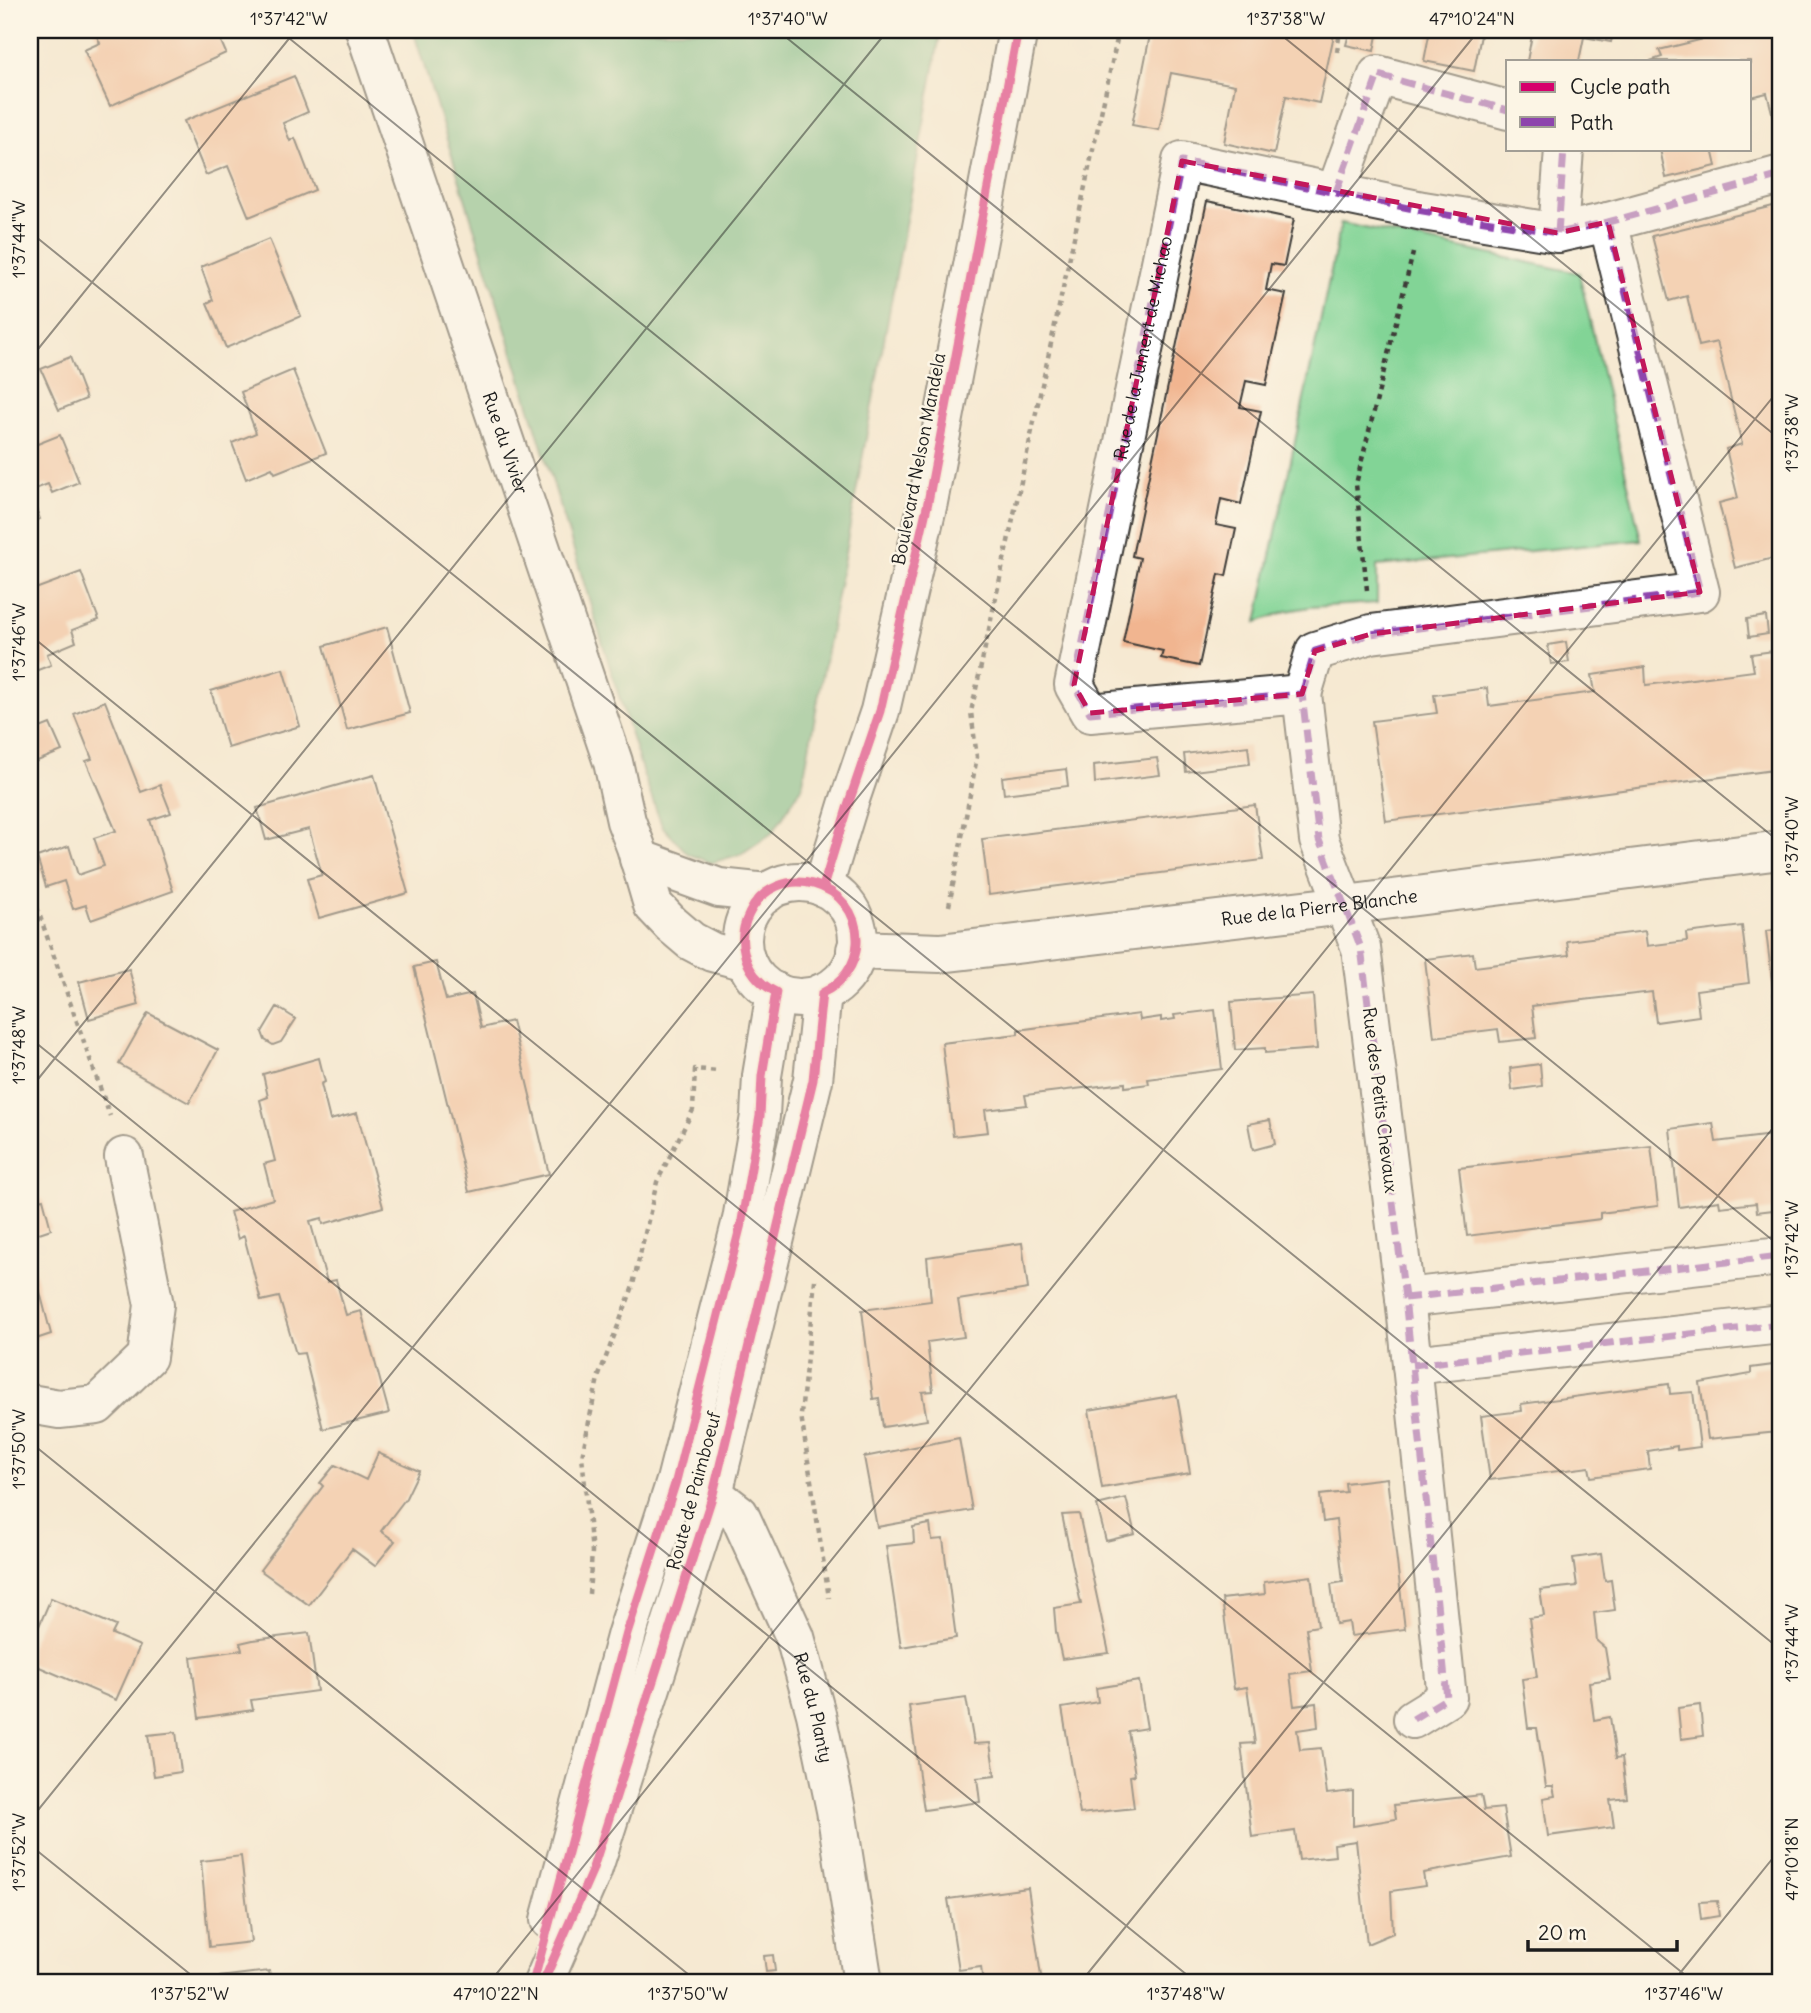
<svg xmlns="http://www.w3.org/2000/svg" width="1811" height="2013" viewBox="0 0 1811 2013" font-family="Delius,sans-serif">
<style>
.green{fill:#82d496;stroke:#4f7859;stroke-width:2}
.forest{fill:#69b67f;stroke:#42694e;stroke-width:2}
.building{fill:#f1b590}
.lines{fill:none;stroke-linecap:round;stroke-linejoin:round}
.minor-casing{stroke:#3d3b37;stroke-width:42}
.tertiary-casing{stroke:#3d3b37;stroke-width:42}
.path{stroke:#3d3b37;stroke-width:4.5;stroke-dasharray:5 5;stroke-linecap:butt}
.minor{stroke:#fff;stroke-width:38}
.tertiary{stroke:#fff;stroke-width:38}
.quiet{stroke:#8e44ad;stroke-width:7;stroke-dasharray:14 7;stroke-linecap:butt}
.cycleway-casing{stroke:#fcf5e5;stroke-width:13}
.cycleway{stroke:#d6006c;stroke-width:9}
.marked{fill:none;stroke:#c2185b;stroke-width:5;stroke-dasharray:14 9;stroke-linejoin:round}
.ticks{fill:none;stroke:#1c1c1c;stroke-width:2;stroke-opacity:0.45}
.labels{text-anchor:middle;stroke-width:5;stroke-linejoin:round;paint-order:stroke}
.street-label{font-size:18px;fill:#1c1c1c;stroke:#fcf5e5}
.neatline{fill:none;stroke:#1c1c1c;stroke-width:2.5}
.ticks-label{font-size:18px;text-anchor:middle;fill:#1c1c1c}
</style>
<rect width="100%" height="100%" fill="#fcf5e5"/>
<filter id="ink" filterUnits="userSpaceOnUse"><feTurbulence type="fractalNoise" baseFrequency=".0143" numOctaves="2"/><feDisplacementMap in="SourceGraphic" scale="14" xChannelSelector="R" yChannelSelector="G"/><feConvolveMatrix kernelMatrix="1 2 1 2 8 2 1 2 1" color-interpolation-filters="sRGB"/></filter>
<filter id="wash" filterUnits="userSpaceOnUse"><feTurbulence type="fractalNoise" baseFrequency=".00686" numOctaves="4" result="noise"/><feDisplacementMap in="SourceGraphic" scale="28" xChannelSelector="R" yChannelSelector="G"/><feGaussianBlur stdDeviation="1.57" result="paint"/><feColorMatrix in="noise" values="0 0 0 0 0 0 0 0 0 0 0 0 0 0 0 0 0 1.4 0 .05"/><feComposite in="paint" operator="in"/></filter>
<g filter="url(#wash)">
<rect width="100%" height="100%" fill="#f6e9d2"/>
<path class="green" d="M1341 223 1579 273 1641 540 1377 566V603L1310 607 1287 611 1257 622Z"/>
<path class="forest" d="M413 30H941L802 787 772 833 741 854 711 863 688 854 662 826 643 774Z"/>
<g id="blocks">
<path class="building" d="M94 30H216L226 53 110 106 84 50 100 43Z
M1151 30H1306L1334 35 1319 103 1286 96 1274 154 1224 143 1235 85 1171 73 1159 130 1132 125Z
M1350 30H1378L1374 51 1346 45Z
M1430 30H1482L1474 71 1424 61Z
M1533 30H1614L1611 42 1584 37 1579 61H1527Z
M1740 30H1779L1781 40V148L1767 93 1750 97V61H1650L1662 57 1659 50Z
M294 76 308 112 283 123 290 141 295 138 315 190 249 217 228 166 206 175 184 121Z
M1660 149H1712L1716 166 1666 178Z
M1207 201 1294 219 1284 266 1271 264 1266 290 1286 294 1266 385 1246 381 1240 407 1261 411 1241 504 1221 499 1216 525 1236 529 1226 576 1219 574 1199 666 1161 658 1163 651 1123 642 1140 558 1132 556Z
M1781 204V556L1735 568 1719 503 1738 498 1726 449 1742 444 1717 342 1699 346 1687 296 1669 301 1652 236Z
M269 239 301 316 226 348 207 303 213 300 201 267Z
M70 357 86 399 59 410 41 369Z
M293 370 326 453 275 473 272 468 246 479 232 443 256 433 241 392Z
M60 435 79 482 52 493 48 484 30 491V447Z
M30 494 40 519 30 523Z
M81 572 99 620 72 630 76 642 47 654 51 665 30 673V591Z
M1766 616 1768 634 1749 637 1747 619Z
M387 627 410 713 347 730 324 646Z
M1566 642 1569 662 1551 664 1548 645Z
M1781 650V769L1386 821 1372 721 1437 713 1434 695 1464 691 1487 688 1489 706 1595 692 1592 675 1645 667 1646 685 1754 671 1751 654Z
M283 669 300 726 228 748 211 691Z
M105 701 141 792 160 785 171 813 150 820 173 891 91 920 86 905 73 909 64 881 46 887 37 857 69 846 78 875 104 866 94 838 116 831 86 761 92 759 74 714Z
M50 724 62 751 30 764V732Z
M1248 746 1250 764 1186 772 1184 754Z
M1157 758 1160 775 1095 783 1094 765Z
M1066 769 1068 786 1004 794 1002 777Z
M374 775 408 893 319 918 307 879 322 875 309 829 266 840 257 808Z
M1255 805 1263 860 989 895 982 839Z
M1742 926 1749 983 1696 990 1699 1016 1656 1022 1652 992 1532 1006 1536 1038 1500 1042 1498 1029 1434 1037 1425 959 1473 953 1475 967 1569 955 1567 941 1645 931 1647 946 1687 941 1686 933Z
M1781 929V996L1774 997 1766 931Z
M436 962 446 1000 473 994 481 1028 512 1021 549 1174 469 1192 414 967Z
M129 969 139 1005 89 1019 79 982Z
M1313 995 1317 1049 1265 1053V1048L1235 1050 1231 1002Z
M277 1007 296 1019 281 1042 273 1045 265 1040 262 1032Z
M1215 1010 1222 1069 1148 1079 1149 1084 1125 1087V1083L1025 1095 1027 1105 985 1110 988 1132 953 1136 942 1043 1018 1034V1030L1139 1014 1140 1020 1161 1017V1021L1175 1019 1174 1015Z
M148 1013 218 1050 189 1103 119 1064Z
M319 1058 325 1082 321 1084 330 1120 357 1113 383 1207 323 1224 322 1218 310 1221 327 1282 336 1280 346 1315 361 1311 389 1413 323 1429 304 1353 296 1354 279 1297 261 1301 244 1236 238 1239 230 1212 273 1199 264 1164 275 1161 260 1100 268 1097 263 1074Z
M1540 1064 1542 1086 1512 1090 1510 1068Z
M1270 1120 1275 1144 1253 1150 1248 1124Z
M1713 1123 1716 1142 1781 1134V1209L1757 1212 1756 1203 1720 1207 1719 1201 1679 1207 1670 1129Z
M1651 1146 1658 1206 1600 1213V1219L1467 1236 1459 1168Z
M43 1199 51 1229 30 1236V1202Z
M1022 1243 1028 1289 958 1300 964 1337 927 1342 933 1391 922 1392 927 1420 883 1427 879 1398 873 1399 862 1310 931 1301 927 1257Z
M30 1254 51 1334 30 1341Z
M1781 1364V1429L1778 1430V1432L1708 1439 1700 1383 1751 1374V1368Z
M1669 1384 1670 1394 1693 1392 1700 1447 1677 1450V1446L1648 1451 1650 1469 1591 1477 1589 1467 1490 1480 1481 1416 1522 1411 1521 1404Z
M1177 1395 1190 1473 1102 1488 1089 1410Z
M959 1438 972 1510 877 1527 864 1457Z
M378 1453 419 1471 406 1498 381 1531 395 1541 375 1566 352 1549 309 1605 260 1570 323 1486 320 1483 335 1465 366 1480Z
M1387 1478 1405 1629 1351 1636 1349 1622 1336 1624 1331 1584 1343 1582 1336 1520 1323 1522 1320 1495 1346 1492 1345 1483Z
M1126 1498 1135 1534 1106 1541 1097 1505Z
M1079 1514 1109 1653 1062 1659 1056 1632 1054 1608 1081 1604 1062 1515Z
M930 1524 932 1540 943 1539 956 1638 901 1647 886 1546 914 1543 913 1527Z
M1601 1554 1605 1581 1611 1580 1615 1610 1594 1613 1597 1641 1605 1648 1610 1679 1589 1682 1594 1720 1610 1717 1616 1758 1622 1757 1627 1798 1610 1800 1614 1827 1548 1836 1543 1798 1555 1796 1553 1786H1546L1537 1728H1528L1522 1679 1537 1677 1529 1618 1544 1616 1540 1590 1577 1586 1573 1558Z
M1311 1576 1318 1626 1306 1628 1312 1671 1290 1674 1294 1706 1316 1703 1318 1727 1297 1730 1300 1750 1321 1748 1327 1794 1353 1791V1826L1396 1819 1394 1805 1481 1795 1484 1810 1503 1808 1511 1857 1423 1873 1425 1886 1391 1891 1393 1933 1367 1944 1356 1841 1334 1844 1335 1856 1299 1860 1295 1831 1252 1837 1241 1744 1255 1743 1247 1687 1234 1689 1222 1599 1265 1594 1264 1582Z
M51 1598 116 1626 112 1634 140 1646 116 1700 30 1663V1647Z
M309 1633 317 1691 251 1700 253 1710 199 1718 191 1657 242 1650 240 1643 253 1640Z
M1139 1681 1147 1728 1128 1731 1135 1775 1130 1776 1134 1808 1080 1814 1062 1708 1098 1702 1096 1688Z
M966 1698 974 1744 990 1743 995 1776 977 1778 980 1802 924 1810 909 1706Z
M1700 1705 1703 1736 1681 1739 1678 1708Z
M176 1732 181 1772 154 1776 148 1735Z
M241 1856 251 1942 209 1947 201 1861Z
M1028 1888 1042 1983H983L981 1967 959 1970 948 1899Z
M1717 1901 1719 1916 1701 1919 1699 1902Z
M773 1955 775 1971 766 1972 764 1956Z
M269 1971 271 1983H220V1977Z"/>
</g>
</g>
<g filter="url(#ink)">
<use href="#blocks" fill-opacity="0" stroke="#3d3b37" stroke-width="2"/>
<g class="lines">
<g class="minor-casing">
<g id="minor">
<path id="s1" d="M365 30 613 762 626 821 636 847 653 905 671 924 691 941 712 952 746 961"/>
<path d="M1336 192 1378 75 1508 110"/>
<path d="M1558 233 1564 149"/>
<path d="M1302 694 1315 651 1371 634 1700 592 1608 222"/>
<path d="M639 859 719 888 767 893"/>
<path id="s2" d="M856 950 940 953 1345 905 1781 850"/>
<path d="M1405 1298 1781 1256"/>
<path d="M1412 1365 1781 1324"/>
<path d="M30 1404 59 1409 97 1405 147 1357 154 1305 124 1157"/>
<path id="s3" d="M1413 1719 1447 1698 1405 1298 1361 948 1319 840 1302 694 1090 713 1074 685 1182 161 1423 211 1558 233 1608 222 1781 175"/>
</g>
</g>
<g class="tertiary-casing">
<g id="tertiary">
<circle cx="800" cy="940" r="58"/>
<path d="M823 887 848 805 880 711 928 502 1018 30"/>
<path id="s4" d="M691 1487 713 1494 739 1514 795 1637 816 1714 836 1810 863 1983"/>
<path d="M550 1920 627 1633 676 1481 742 1220 760 1116 762 1076 776 992"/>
<path d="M543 1983 592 1871 713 1494 813 1080 822 993"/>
</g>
</g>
<path class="path" d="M1337 52 1340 30
M1367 590 1356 484 1413 253
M30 888 110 1116
M949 906 977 757 971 712 1119 30
M815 1280 801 1415 829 1598
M589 1594 592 1552 582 1456 598 1378 632 1289 657 1182 693 1110 695 1069 719 1071"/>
<use href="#minor" class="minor"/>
<use href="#tertiary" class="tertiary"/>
<path class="quiet" d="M1336 192 1378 75 1508 110
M1558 233 1564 149
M1302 694 1315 651 1371 634 1700 592 1608 222
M1405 1298 1781 1256
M1412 1365 1781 1324
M1413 1719 1447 1698 1405 1298 1361 948 1319 840 1302 694 1090 713 1074 685 1182 161 1423 211 1558 233 1608 222 1781 175"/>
<g class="cycleway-casing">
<path id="cycleway" d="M823 887 848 805 880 711 928 502 1018 30
M533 1983 627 1633 676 1481 742 1220 760 1116 762 1076 776 992C759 984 747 969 744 951 741 939 743 926 749 914 775 858 860 881 857 943 856 965 842 984 822 993L813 1080 713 1494 592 1871 543 1983"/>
</g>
<use href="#cycleway" class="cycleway"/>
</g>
</g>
<path d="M0 0H1811V2013H0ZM1182 161 1558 233 1608 222 1700 592 1371 634 1315 651 1302 694 1090 713 1074 685Z" fill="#f6e9d2" fill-opacity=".55" fill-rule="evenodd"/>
<path class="marked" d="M1182 161 1558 233 1608 222 1700 592 1371 634 1315 651 1302 694 1090 713 1074 685Z"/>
<path class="ticks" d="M279 30 1781 1247M777 30 1781 843M1275 30 1781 440M1773 30 1781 37M30 232 1781 1650M30 359 296 30M30 635 1695 1983M30 1038 1197 1983M30 1089 888 30M30 1442 699 1983M30 1820 1479 30M30 1845 201 1983M489 1983 1781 387M1080 1983 1781 1118M1672 1983 1781 1848"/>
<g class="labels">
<g class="street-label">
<text dy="6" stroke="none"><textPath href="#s3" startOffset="1647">Rue de la Jument de Michao</textPath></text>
<text dy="6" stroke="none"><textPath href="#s1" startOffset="436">Rue du Vivier</textPath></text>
<text transform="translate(919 459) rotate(-79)" y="6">Boulevard Nelson Mandela</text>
<text dy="6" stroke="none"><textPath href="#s2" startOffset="466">Rue de la Pierre Blanche</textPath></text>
<text transform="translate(1380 1100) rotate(83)" y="6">Rue des Petits Chevaux</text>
<text transform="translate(694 1491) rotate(-75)" y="6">Route de Paimboeuf</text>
<text dy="6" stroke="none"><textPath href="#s4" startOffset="264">Rue du Planty</textPath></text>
</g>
</g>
<rect width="1811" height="2013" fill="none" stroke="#fcf5e5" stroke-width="77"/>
<rect x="1506" y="60" width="245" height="91" fill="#fcf5e5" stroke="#a29e95" stroke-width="2"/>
<rect x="1520" y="82" width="35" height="10" fill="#d6006c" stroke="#a29e95" stroke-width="2"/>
<text x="1570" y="94" font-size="21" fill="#1c1c1c">Cycle path</text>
<rect x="1520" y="117" width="35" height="10" fill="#8e44ad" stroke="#a29e95" stroke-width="2"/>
<text x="1570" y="130" font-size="21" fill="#1c1c1c">Path</text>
<path d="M1528 1940v10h149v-10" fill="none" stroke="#1c1c1c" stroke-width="3.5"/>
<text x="1538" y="1940" font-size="21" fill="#1c1c1c" stroke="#fcf5e5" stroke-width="5" paint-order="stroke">20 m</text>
<rect x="38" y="38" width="1734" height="1936" class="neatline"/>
<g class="ticks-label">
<text x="289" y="25">1°37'42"W</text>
<text x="788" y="25">1°37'40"W</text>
<text x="1286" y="25">1°37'38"W</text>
<text x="1472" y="25">47°10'24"N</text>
<text transform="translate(19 239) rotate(-90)" y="6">1°37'44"W</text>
<text transform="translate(1792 433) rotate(-90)" y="6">1°37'38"W</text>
<text transform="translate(19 642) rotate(-90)" y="6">1°37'46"W</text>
<text transform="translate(1792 836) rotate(-90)" y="6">1°37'40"W</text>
<text transform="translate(19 1045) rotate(-90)" y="6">1°37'48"W</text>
<text transform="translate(1792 1239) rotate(-90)" y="6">1°37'42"W</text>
<text transform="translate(19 1449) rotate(-90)" y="6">1°37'50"W</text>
<text transform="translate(1792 1643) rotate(-90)" y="6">1°37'44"W</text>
<text transform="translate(19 1852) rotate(-90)" y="6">1°37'52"W</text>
<text transform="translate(1792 1859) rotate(-90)" y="6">47°10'18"N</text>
<text x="190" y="2000">1°37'52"W</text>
<text x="496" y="2000">47°10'22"N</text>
<text x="688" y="2000">1°37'50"W</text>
<text x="1186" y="2000">1°37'48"W</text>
<text x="1684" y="2000">1°37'46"W</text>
</g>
</svg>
